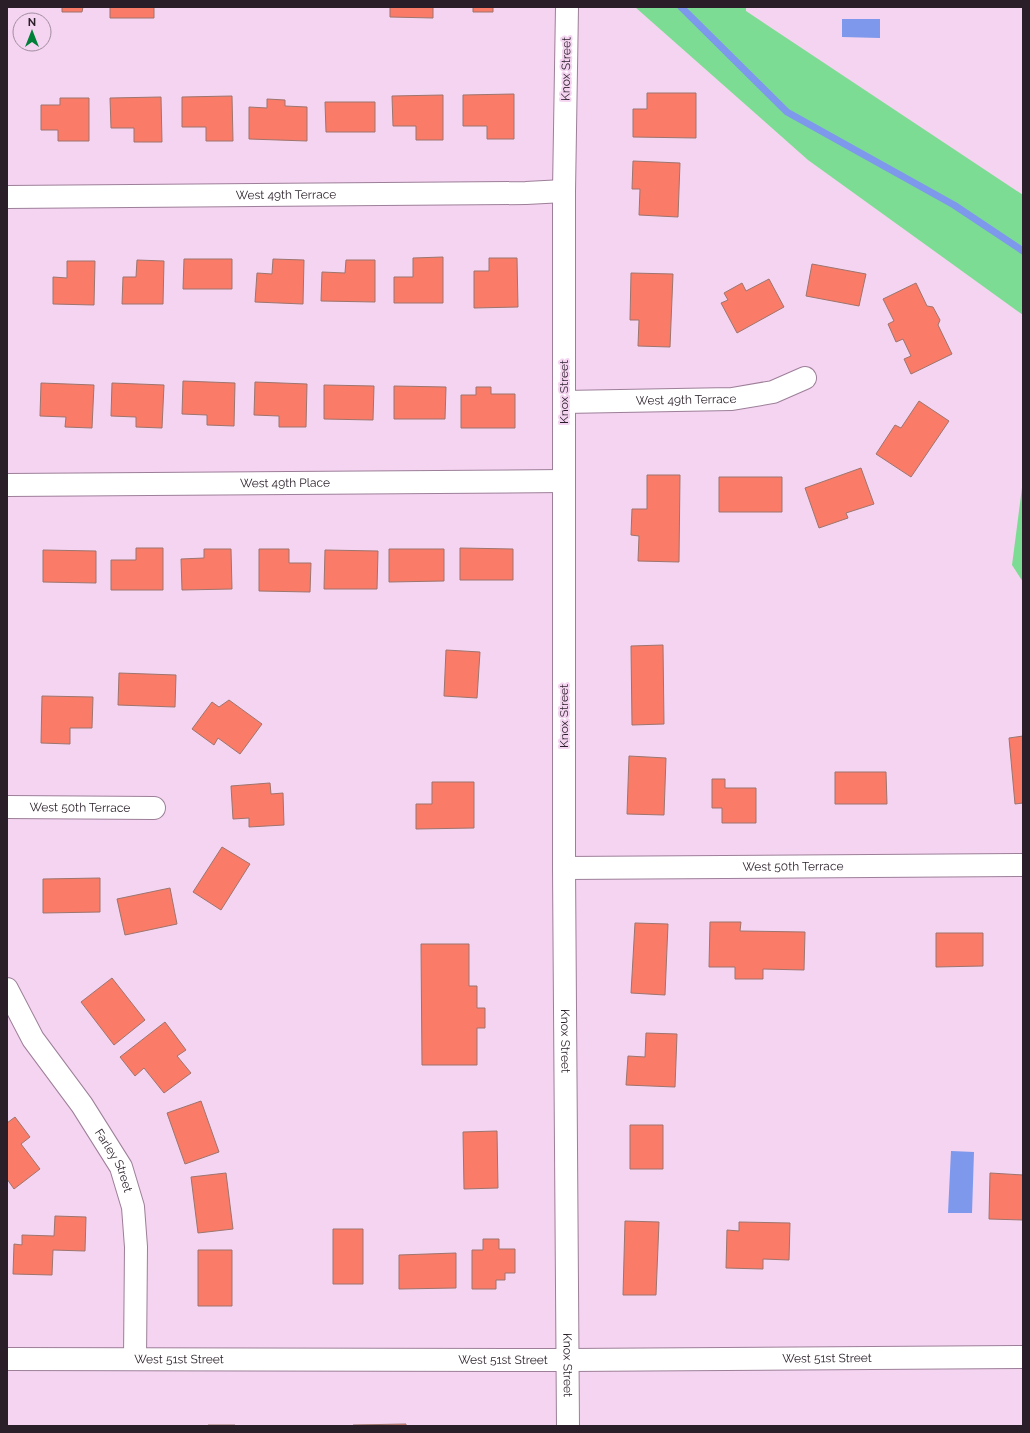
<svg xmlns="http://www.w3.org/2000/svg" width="1030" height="1433" viewBox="0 0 1030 1433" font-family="Raleway,sans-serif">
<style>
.green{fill:#7ddc93}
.water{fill:#7e98ec}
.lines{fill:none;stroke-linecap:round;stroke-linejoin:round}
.stream{stroke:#7e98ec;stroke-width:7}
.building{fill:#fa7b68;stroke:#9d756e}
.minor-casing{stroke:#9d7f99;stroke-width:24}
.minor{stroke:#fff;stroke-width:22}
.labels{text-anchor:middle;stroke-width:4;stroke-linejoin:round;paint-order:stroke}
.street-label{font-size:12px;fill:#2a1f29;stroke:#f4d4f0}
</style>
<rect width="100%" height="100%" fill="#f4d4f0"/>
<path class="green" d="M635 7H746V11L1023 195V315L808 160Z
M1023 480V582L1012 565Z"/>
<path class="water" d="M842 19H880V38L842 37Z
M951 1151 974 1152 972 1213H948Z"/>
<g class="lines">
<path class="stream" d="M681 7 787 112 954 205 1023 251"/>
</g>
<path class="building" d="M62 7H83L82 12H62Z
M110 7H154V18H110Z
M390 7H433V18L390 17Z
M473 7H493V12H473Z
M647 93H696V138L633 137V109H647Z
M514 94V139H487V126H463V95Z
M443 95V140H416V126H393L392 96Z
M232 96 233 141H206V127H182V97Z
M161 97 162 142H134V128H111L110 98Z
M60 98H89V141H58V130H41V105H60Z
M267 99 285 100V106L307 107V141L249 139V107L267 108Z
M325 102H375V132H326Z
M633 161 680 163 678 217 639 215 640 189H632Z
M443 257V303H394V277H413V258Z
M489 258H517L518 307 474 308V271H489Z
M184 259H232V289H183Z
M273 259 304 260 303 304 255 302 257 273 272 274Z
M137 260 164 261 163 304H122L123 277H136Z
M346 260H375V302L321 301 322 272 345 273Z
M67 261H95L94 305 53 304V277L67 278Z
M812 264 866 274 859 306 806 296Z
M631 273 673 274 670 347 638 346 639 320H630Z
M769 279 784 307 737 333 721 303 728 300 724 293 742 283 746 291Z
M916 283 927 306 933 307 940 320 938 325 952 354 911 374 904 359 911 356 903 339 896 342 888 324 894 321 883 299Z
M183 381 235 383 234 426 207 425V415L182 414Z
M255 382 307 384 306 427H279V416L254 415Z
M41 383 94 385 92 428 65 427 66 417 40 416Z
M112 383 164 385 162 428 136 427V417L111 416Z
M324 385 374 386 373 420 324 419Z
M394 386 446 387 445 419H394Z
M476 387H491V394H515V428H461V395H476Z
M919 401 949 421 911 477 876 454 895 425 901 428Z
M861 468 874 504 846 513 848 518 819 528 805 488Z
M647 475H680L679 562 638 561 639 536 631 535 632 509H647Z
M719 477H782V512H719Z
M136 548H163V590H111V560H136Z
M460 548 513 549V580H460Z
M204 549H231L232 589 182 590 181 559 204 558Z
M259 549H289V563H311L310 592 259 591Z
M389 549H444V581L389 582Z
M43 550 96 551V583L43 582Z
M325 550 378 551 377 589H324Z
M663 645 664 724 632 725 631 646Z
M446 650 480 652 477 698 444 696Z
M119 673 176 675 175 707 118 705Z
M42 696 93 697 92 728H70V744L41 743Z
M229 700 262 724 240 754 218 738 214 745 192 729 212 702 219 707Z
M1023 736V803L1015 804 1009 738Z
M629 756 666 758 664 815 627 814Z
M835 772H886L887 804H835Z
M712 779H725V788H756V823H722V808H712Z
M432 782H474V828L416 829V804H432Z
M270 783 271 794 283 793 284 825 249 827V818L233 819 231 786Z
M222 847 250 864 221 910 193 892Z
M100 878V912L43 913V879Z
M170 888 177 924 125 935 117 899Z
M710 922H741L740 931 805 932 804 970 763 969V979H735V967H709Z
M635 923 668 924 665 995 631 993Z
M936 933H983V966L936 967Z
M421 944H469V986H477V1008H485V1028H477V1065H422Z
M112 978 145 1020 114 1045 81 1002Z
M165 1022 186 1050 177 1056 191 1073 164 1093 144 1068 135 1076 120 1057Z
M646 1033 677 1034 675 1087 626 1085 628 1056 645 1057Z
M201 1101 219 1152 185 1164 167 1113Z
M15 1117 30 1137 21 1144 40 1169 14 1189 7 1179V1123Z
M630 1125H663V1169H630Z
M497 1131 498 1188 464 1189 463 1132Z
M226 1173 233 1229 198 1233 191 1177Z
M990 1173 1023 1175V1220L989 1219Z
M55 1216 86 1217 85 1251 53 1250 52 1275 13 1274 14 1244 22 1245V1235L54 1236Z
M625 1221 659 1222 656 1295H623Z
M739 1222 790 1223 789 1260 763 1259V1269L726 1268 727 1230 739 1231Z
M333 1229H363V1284H333Z
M483 1239H499V1249H515V1273H505V1280H496V1289H472V1250H483Z
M198 1250H232V1306H198Z
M456 1253V1288L399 1289V1255Z
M406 1424V1426H353V1425Z
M208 1425H235V1426H208Z"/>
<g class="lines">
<g class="minor-casing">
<g id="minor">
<path id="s1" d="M567 7 564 191V868L568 1426"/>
<path id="s2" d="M7 197 526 193 564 191"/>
<path id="s3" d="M564 402 732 399 773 392 805 378"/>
<path id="s4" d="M7 485 564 481"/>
<path id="s5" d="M7 807 154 808"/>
<path id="s6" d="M564 868 1023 865"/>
<path id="s7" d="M7 989 33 1039 82 1105 121 1167 133 1207 136 1247 135 1359"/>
<path id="s8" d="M7 1359 568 1360 1023 1357"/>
</g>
</g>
<use href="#minor" class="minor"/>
</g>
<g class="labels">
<g class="street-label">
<text transform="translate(566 69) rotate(-89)" y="4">Knox Street</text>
<text dy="4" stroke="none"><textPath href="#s2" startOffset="279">West 49th Terrace</textPath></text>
<text transform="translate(564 392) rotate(-90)" y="4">Knox Street</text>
<text dy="4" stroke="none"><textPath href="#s3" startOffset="122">West 49th Terrace</textPath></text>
<text dy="4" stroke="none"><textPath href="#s4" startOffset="278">West 49th Place</textPath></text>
<text transform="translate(564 716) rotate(-90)" y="4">Knox Street</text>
<text dy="4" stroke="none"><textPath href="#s5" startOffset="73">West 50th Terrace</textPath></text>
<text dy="4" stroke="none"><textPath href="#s6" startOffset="229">West 50th Terrace</textPath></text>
<text dy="4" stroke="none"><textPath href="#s1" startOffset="1034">Knox Street</textPath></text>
<text dy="4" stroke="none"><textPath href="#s7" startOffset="203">Farley Street</textPath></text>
<text dy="4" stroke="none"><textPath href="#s8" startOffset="820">West 51st Street</textPath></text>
<text dy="4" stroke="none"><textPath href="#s8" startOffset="172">West 51st Street</textPath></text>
<text dy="4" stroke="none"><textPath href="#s8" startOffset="496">West 51st Street</textPath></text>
<text dy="4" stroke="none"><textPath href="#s1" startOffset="1358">Knox Street</textPath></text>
</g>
</g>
<rect width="1030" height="1433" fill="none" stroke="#2a1f29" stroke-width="16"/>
<g transform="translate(32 32)"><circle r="19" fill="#f4d4f0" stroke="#a38ca0"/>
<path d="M0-3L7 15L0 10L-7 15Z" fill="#007f38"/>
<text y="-6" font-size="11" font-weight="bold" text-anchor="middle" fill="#2a1f29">N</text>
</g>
</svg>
